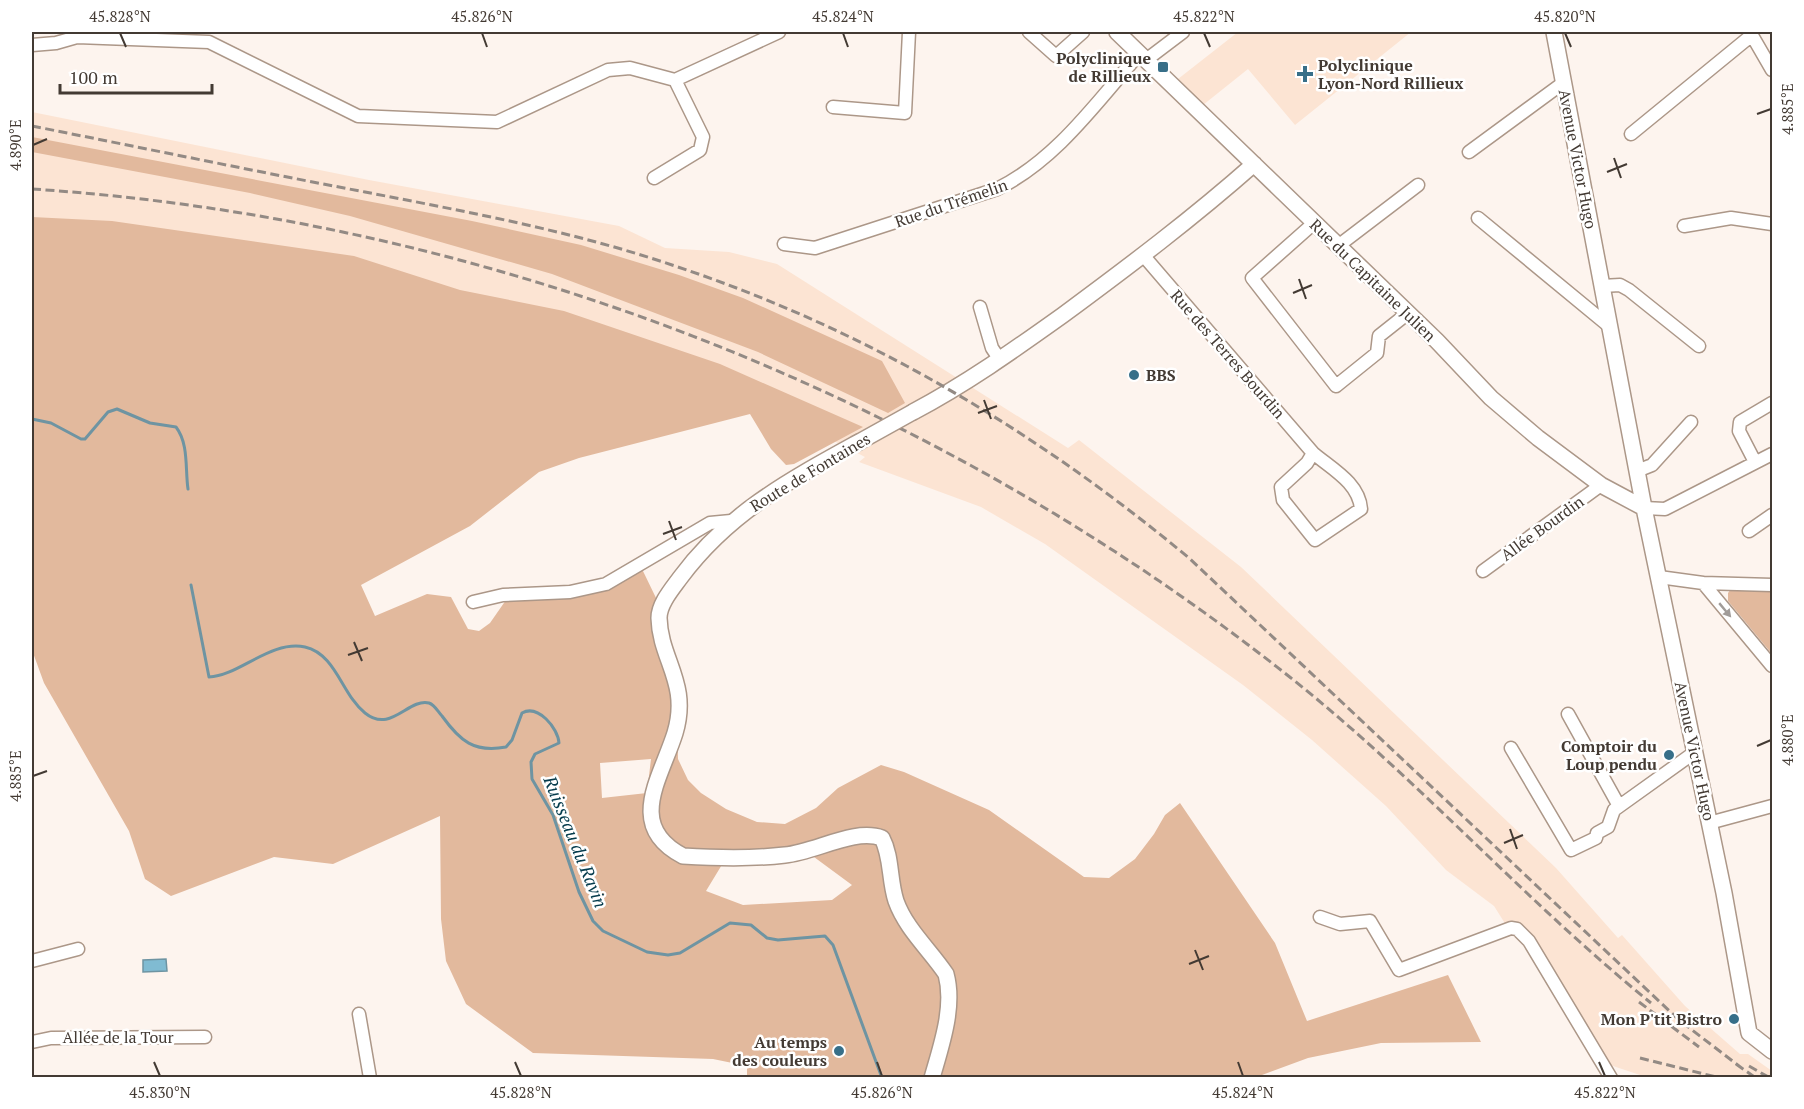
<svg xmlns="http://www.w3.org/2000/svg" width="1804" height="1109" viewBox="0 0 1804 1109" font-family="'PT Serif',serif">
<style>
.built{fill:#fce4d3}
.green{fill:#e2b99d;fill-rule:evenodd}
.water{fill:#80bbd2;stroke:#6e94a2;stroke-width:1.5}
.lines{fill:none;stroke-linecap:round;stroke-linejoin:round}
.stream{stroke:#6e94a2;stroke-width:3}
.minor-casing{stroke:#ac9788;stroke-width:15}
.tertiary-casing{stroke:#ac9788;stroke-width:18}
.minor{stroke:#fff;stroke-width:12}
.tertiary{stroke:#fff;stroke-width:15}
.rail{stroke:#938a84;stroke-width:3;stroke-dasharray:9 4.5;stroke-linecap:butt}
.tertiary-bridge-casing{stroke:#ac9788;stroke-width:18;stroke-linecap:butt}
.tertiary-bridge{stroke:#fff;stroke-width:15}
.oneway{fill:#a19c99}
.ticks{fill:none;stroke:#433a33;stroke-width:2}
.poi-dot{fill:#376f89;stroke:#fff;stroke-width:2}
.labels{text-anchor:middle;stroke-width:5;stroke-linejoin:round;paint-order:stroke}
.poi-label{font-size:16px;font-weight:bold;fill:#433a33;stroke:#fff;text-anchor:end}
.street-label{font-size:16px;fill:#433a33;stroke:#fff}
.water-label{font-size:18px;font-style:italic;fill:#063c4d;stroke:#fff}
.neatline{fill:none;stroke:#433a33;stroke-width:2}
.ticks-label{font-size:15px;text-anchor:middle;fill:#433a33}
</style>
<rect width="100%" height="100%" fill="#fdf4ee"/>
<path class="built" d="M1238 32H1411L1295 125 1248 69 1203 105 1178 79Z
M32 112 369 180 619 226 665 248 729 252 777 264 1068 448 1079 440 1241 567 1556 868 1618 938 1622 935 1685 1006 1740 1054H1748L1772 1071V1077H1646L1610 1065 1528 932 1516 922 1506 925 1494 906 1446 870 1386 806 1312 740 1243 685 1045 544 981 507 859 462 865 457 727 386 32 224Z"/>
<path class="green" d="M32 137 472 221 581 245 679 275 743 298 882 361 905 403 888 413 758 352 552 274 350 216 250 193 32 152Z
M32 217 112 221 354 256 460 290 564 311 720 364 863 427 794 464 786 465 771 449 750 414 579 458 539 472 470 526 361 585 375 616 427 594 451 597 468 629 479 631 490 623 506 600 563 595 642 569 657 600 677 711 678 759 688 780 701 793 726 809 757 822 785 824 816 808 838 788 881 765 904 772 989 810 1084 877 1109 878 1135 859 1154 834 1165 815 1180 803 1275 943 1307 1021 1448 975 1481 1042 1381 1043 1308 1058 1254 1078H747V1066L713 1059 533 1053 466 1004 446 961 441 919 440 816 333 864 274 857 171 896 145 879 129 831 44 683 32 650ZM651 759 647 793 602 798 600 763ZM814 857 852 885 832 900 743 905 706 891 723 863H785Z
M1731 589 1772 590V654L1728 601V593Z"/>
<path class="water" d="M166 959 167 971 143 972V960Z"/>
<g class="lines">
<path class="stream" d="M32 419 51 423 81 439H85L108 412 117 409 150 423 176 427C189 444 185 469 188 489
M191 585 209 677C239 676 270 640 305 647 336 654 342 695 365 713 391 734 408 698 429 703 435 705 438 712 442 716 460 741 474 753 506 747L512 740 522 713C538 704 558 728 559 743L535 754 531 762 532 779 553 815 579 892 593 921 603 931 647 952 668 955 680 953 730 923 751 925 767 938 778 940 825 936 833 945 882 1078"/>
<g class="minor-casing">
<path id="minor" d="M1029 32 1056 56 1083 32
M1750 32 1772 70
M32 45 56 43 77 37 209 42 358 116 497 122 608 70 630 68 675 80
M1146 60 1183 32
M833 107 905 113 909 32
M1631 134 1752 35
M1469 152 1563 83
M654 178 700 150 703 137 675 80 779 32
M1478 218 1609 326
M1314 223 1252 278 1336 386 1377 353 1379 336 1408 313
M1684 226 1731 218 1772 224
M784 244 815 248 997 189C1056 160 1096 103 1139 54
M1338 246 1418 185
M1143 255 1313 453 1307 463 1281 487 1283 500 1315 540 1361 509C1359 483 1332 469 1313 453
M1602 286 1620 285 1629 290 1699 346
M980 307 992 348 1000 360
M1755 462 1739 431 1740 422 1772 403
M1637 471 1652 465 1691 422
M1644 508 1665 509 1772 454
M1749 531 1772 515
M1483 571 1601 485
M1659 577 1703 583 1772 666
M1703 583 1772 585
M473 602 503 595 570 592 606 584 710 523 731 521
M1568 714 1619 806
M1511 748 1571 850 1596 838 1597 833 1608 827 1614 810 1695 752
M1709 823 1772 806
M1320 917 1340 924 1370 921 1399 970 1511 928 1517 929 1529 941 1611 1078
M32 961 78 949
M359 1014 370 1078
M32 1042 51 1038 205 1037"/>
</g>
<g class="tertiary-casing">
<path id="tertiary" d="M1117 32 1437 341 1491 398 1538 438 1601 485 1644 508
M1554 32 1644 508 1724 893 1749 1033 1772 1051
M913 412C966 384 1014 350 1063 315 1128 267 1193 218 1254 164
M859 442C790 480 728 513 680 578 672 589 659 604 659 618 660 660 690 683 675 733 661 778 625 826 683 856 716 858 752 859 785 855 816 852 854 828 882 838 892 857 889 880 896 901 906 929 930 950 946 974 955 1007 941 1046 932 1078"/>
</g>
<use href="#minor" class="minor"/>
<use href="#tertiary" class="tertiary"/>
<path class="rail" d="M32 126C143 148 254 171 365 192 468 212 572 231 672 265 863 328 1034 429 1189 558L1679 1020 1743 1069
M32 189C488 219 933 394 1291 678 1418 779 1525 901 1651 1003
M1639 1002 1699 1047
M1640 1058 1720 1078
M1736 1064 1756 1078
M1749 1066 1770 1078"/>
<g class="tertiary-bridge-casing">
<path id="tertiary-bridge" d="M859 442 913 412"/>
</g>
<use href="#tertiary-bridge" class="tertiary-bridge"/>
</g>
<defs><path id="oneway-solid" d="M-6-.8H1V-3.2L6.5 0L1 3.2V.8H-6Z" transform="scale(1.5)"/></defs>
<use class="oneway" href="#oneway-solid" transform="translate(1725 610) rotate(50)"/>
<path class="ticks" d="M120 33 126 47M482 33 487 47M843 33 848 47M1204 33 1210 47M1565 33 1571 47M1757 114 1771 109M33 145 47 139M1614 158 1621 178M1607 172 1627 164M1299 279 1306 299M1293 293 1312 285M984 400 991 419M978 413 997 406M669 521 676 540M663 534 682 527M354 642 362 661M348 655 368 648M1757 746 1771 740M33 776 47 771M1510 829 1517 849M1504 843 1523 835M1195 950 1203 970M1189 964 1209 956M154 1062 160 1076M515 1062 521 1076M877 1062 882 1076M1238 1062 1243 1076M1599 1062 1605 1076"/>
<g class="poi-dot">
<rect x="1157" y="61" width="12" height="12" rx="3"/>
<path d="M1302 65h6v6h6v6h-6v6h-6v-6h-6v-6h6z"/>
<circle cx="1134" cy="375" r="6"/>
<circle cx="1669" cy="755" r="6"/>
<circle cx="1734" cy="1019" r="6"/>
<circle cx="839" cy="1051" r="6"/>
</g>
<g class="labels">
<g class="poi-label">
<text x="1151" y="64">Polyclinique<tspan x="1151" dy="18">de Rillieux</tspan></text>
<text x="1318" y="71" text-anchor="start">Polyclinique<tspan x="1318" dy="18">Lyon-Nord Rillieux</tspan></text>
<text x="1146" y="381" text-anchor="start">BBS</text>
<text x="1657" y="752">Comptoir du<tspan x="1657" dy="18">Loup pendu</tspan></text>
<text x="1722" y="1025">Mon P'tit Bistro</text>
<text x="827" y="1048">Au temps<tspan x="827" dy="18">des couleurs</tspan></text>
</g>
<g class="street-label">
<text transform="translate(1578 159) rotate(79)" y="6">Avenue Victor Hugo</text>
<text transform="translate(951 203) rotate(-19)" y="6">Rue du Trémelin</text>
<text transform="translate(1373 280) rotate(44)" y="6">Rue du Capitaine Julien</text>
<text transform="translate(1228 354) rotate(49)" y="6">Rue des Terres Bourdin</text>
<text transform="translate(810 472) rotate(-31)" y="6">Route de Fontaines</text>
<text transform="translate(1542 528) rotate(-36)" y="6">Allée Bourdin</text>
<text transform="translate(1695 751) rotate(78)" y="6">Avenue Victor Hugo</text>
<text x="118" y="1043">Allée de la Tour</text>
</g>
<g class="water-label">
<text transform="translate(575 842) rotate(68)" y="6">Ruisseau du Ravin</text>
</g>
</g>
<rect width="1804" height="1109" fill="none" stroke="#ffffff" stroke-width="66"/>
<path d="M60 84v9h152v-9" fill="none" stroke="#433a33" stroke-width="3"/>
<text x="69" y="84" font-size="18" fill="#433a33" stroke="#ffffff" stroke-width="4.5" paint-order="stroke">100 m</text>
<rect x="33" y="33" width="1738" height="1043" class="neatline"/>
<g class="ticks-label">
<text x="120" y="22">45.828°N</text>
<text x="482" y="22">45.826°N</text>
<text x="843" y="22">45.824°N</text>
<text x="1204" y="22">45.822°N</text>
<text x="1565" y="22">45.820°N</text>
<text transform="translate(1788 109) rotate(-90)" y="5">4.885°E</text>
<text transform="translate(16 145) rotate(-90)" y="5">4.890°E</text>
<text transform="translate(1788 740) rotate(-90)" y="5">4.880°E</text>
<text transform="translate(16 776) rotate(-90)" y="5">4.885°E</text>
<text x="160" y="1098">45.830°N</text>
<text x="521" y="1098">45.828°N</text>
<text x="882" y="1098">45.826°N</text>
<text x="1243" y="1098">45.824°N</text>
<text x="1605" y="1098">45.822°N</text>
</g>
</svg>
